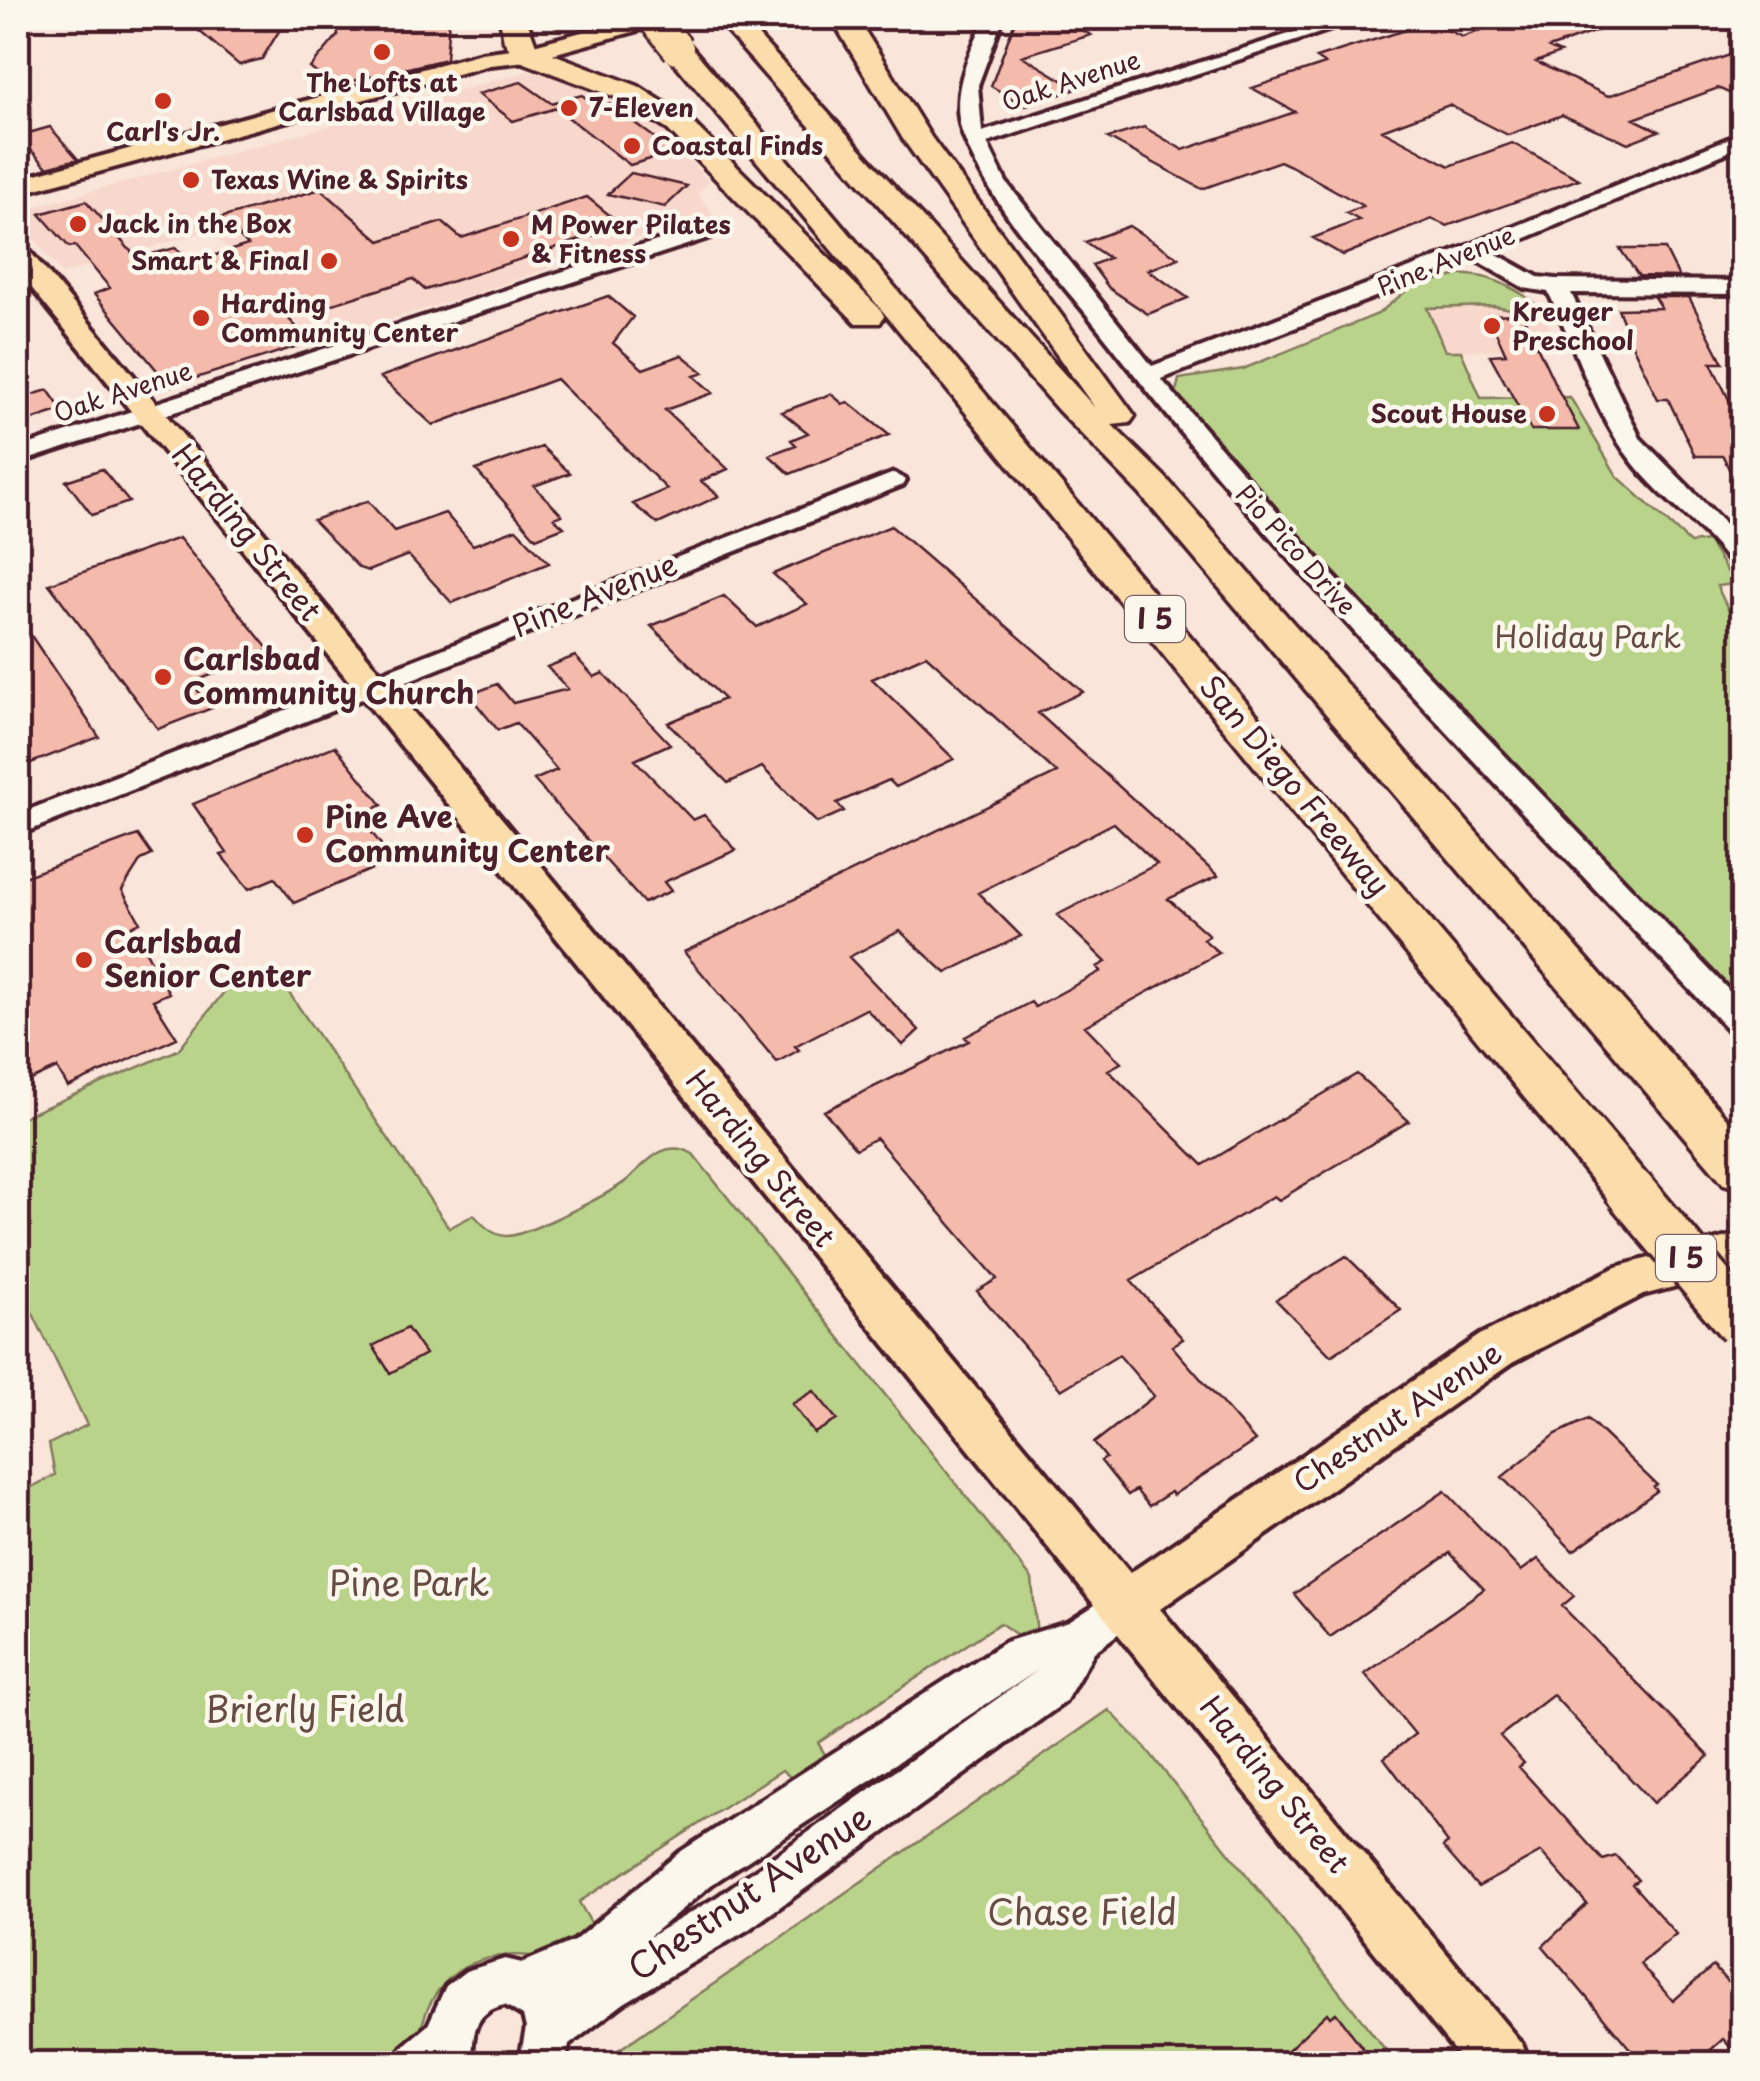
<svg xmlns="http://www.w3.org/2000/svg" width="1760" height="2081" viewBox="0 0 1760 2081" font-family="'Playpen Sans',sans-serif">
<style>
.built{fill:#f8d8cc}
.green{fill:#b9d38b;stroke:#82795b;stroke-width:2.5}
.building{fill:#f4bbad;stroke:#4a1f2b;stroke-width:2.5}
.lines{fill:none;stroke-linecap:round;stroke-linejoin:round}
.minor-casing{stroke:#4a1f2b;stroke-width:8}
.major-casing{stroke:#4a1f2b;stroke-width:8}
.highway-casing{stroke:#4a1f2b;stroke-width:7}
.minor{fill:#fbf7ec;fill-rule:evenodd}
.major{fill:#fbddab;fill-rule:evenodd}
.highway{fill:#fbddab;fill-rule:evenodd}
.highway-bridge-far1-casing{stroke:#4a1f2b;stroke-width:35;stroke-linecap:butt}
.highway-bridge-casing{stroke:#4a1f2b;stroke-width:55;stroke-linecap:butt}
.highway-bridge-far1{stroke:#fbddab;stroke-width:30}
.highway-bridge{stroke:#fbddab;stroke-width:48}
.poi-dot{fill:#c8321e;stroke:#fbf7ec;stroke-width:4}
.labels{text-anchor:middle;stroke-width:9;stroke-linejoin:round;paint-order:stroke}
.far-street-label{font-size:25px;fill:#4a1f2b;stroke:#fbf7ec}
.far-poi-label{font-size:25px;font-weight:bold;fill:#4a1f2b;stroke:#fbf7ec;text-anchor:start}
.shield{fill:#fbf7ec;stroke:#7f6065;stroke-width:2.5}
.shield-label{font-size:28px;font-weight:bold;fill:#4a1f2b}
.street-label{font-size:30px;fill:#4a1f2b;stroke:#fbf7ec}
.park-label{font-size:30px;fill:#664c43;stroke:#fbf7ec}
.poi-label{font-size:30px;font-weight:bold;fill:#4a1f2b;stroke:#fbf7ec;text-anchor:start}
.near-park-label{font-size:35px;fill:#664c43;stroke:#fbf7ec}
.near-street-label{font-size:35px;fill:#4a1f2b;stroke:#fbf7ec}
</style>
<rect width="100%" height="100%" fill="#f9e5d9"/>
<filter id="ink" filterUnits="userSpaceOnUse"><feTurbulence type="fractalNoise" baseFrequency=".01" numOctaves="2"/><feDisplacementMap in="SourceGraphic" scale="20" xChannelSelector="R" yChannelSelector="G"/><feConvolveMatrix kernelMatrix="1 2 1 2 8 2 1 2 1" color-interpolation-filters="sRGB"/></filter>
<g filter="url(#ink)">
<path class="built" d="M528 71 556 75 612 95 648 115 709 181 698 194 714 216 687 220 473 295 315 341 210 230 62 274 18 219V213L27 209Z
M1495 306 1545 316 1554 337 1539 341 1541 350 1445 351 1426 307Z"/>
<path class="green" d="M1460 275C1488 273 1529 292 1545 316L1495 306 1427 308 1445 351H1461L1481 398 1570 397 1617 476 1690 543 1708 541 1735 584 1717 586 1742 639V1004L1254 487 1175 396 1179 379 1243 369 1378 314 1412 286Z
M277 975 449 1228 474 1215C483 1225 492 1235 506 1236 522 1238 614 1192 627 1180 646 1163 664 1137 693 1154L1032 1579 1037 1637 1024 1640 1000 1623 818 1743 829 1761 797 1783 782 1770 579 1902 591 1923 589 1930 555 1960C505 1949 453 1955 428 2008 418 2029 422 2056 393 2063 382 2066 366 2063 354 2063L349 2056 338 2064 18 2063V1494L55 1475 49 1444 87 1425 18 1283V1119L178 1050 236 977Z
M1109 1710 1145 1747 1396 2063 611 2064 614 2053Z"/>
<path class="building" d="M184 18H287L262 59 239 65Z
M337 18H449L446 59 332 86 310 68 338 35Z
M1016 18H1059L1091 35 1022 56 1077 89 1024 106 991 86Z
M1517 18H1624V21L1549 48 1560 53 1536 62 1608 96 1742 51V99L1718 88 1634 119 1659 131 1628 143 1562 115 1508 135 1449 105 1382 130 1450 166 1512 143 1579 179 1447 226 1432 219 1343 255 1313 238 1359 220 1346 213 1363 206 1291 166 1280 161 1202 189 1108 138 1144 127 1183 150 1295 112 1252 88 1325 64 1316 58 1431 22 1462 37Z
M521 82 551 103 582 95 598 107 609 104 674 152 630 165 556 108 513 121 478 94Z
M50 127 78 159 47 167 18 136Z
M631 173 687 186 665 207 608 194Z
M321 189 380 241 442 222 461 238 587 197 623 226 425 290 413 279 288 318 311 342 170 386 94 294 110 288 75 246 69 247 40 214 86 201 137 258 175 248 193 262 248 245 220 218Z
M1129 226 1179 258 1148 270 1188 298 1148 314 1109 288 1092 265 1109 258 1085 242Z
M1620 249H1665L1679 277 1639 276Z
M608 296 633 317 613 343 643 369 682 355 704 373 694 376 713 393 665 410 728 469 701 481 719 496 658 524 633 504 667 489 556 379 433 425 380 377Z
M1654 297H1689L1723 363H1711L1742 426V497L1723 456H1695L1668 399H1658L1633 347 1618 309 1661 308Z
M1522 314 1554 382 1579 430H1531L1490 355 1506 354 1488 315Z
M48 390 62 410 28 421 18 399Z
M831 394 843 404 848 402 889 435 790 474 769 455 796 445 791 440 808 433 782 412Z
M542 447 570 473 534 486 562 515 554 518 564 527 536 538 476 470Z
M102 469 129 502 92 515 66 481Z
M368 501 394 531 445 513 473 545 516 529 549 563 452 603 408 555 368 571 359 568 313 520Z
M891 526 1083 692 1038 713 1218 876 1168 899 1209 935 1203 939 1219 953 1085 1026 1121 1063 1108 1070 1203 1165 1357 1074 1409 1121 1279 1200 1274 1196 1131 1281 1183 1339 1172 1346 1255 1441 1173 1495 1171 1492 1149 1506 1136 1490 1128 1495 1101 1461 1106 1458 1094 1443 1154 1396 1119 1355 1061 1390 977 1291 997 1279 876 1138 856 1149 824 1111 969 1041 965 1037 1031 1002 1035 1007 1101 971 1097 967 1106 962 1057 915 1157 864 1114 823 978 893 1021 936 946 973 900 931 849 957 919 1030 903 1045 866 1009 795 1046 799 1050 777 1062 684 952 1057 773 926 655 872 679 954 759 896 787 889 780 837 803 844 811 817 823 762 767 728 783 668 723 724 699 651 626 724 596 757 627 807 604 773 574Z
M179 538 269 650 192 683 212 708 158 729 49 584Z
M18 616 99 737 18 768Z
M575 656 594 677 603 673 670 744 635 760 693 820 704 815 736 850 664 882 671 891 644 903 534 780 557 770 516 723 498 730 469 695 497 684 513 703 568 689 547 667Z
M335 746 382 805 367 812 374 821 365 824 393 860 294 903 275 878 249 889 221 855 227 853 193 804Z
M138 835 152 855 141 860 122 890 140 922 132 926 169 993 153 1000 177 1038 68 1087 57 1068 18 1086V879Z
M1346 1256 1401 1310 1331 1356 1276 1300Z
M407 1328 425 1354 390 1373 373 1346Z
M814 1391 837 1420 814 1433 792 1404Z
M1588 1419 1657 1485 1654 1487 1657 1491 1573 1551 1502 1477 1556 1434Z
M1445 1491 1521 1571 1538 1559 1574 1596 1562 1606 1709 1756 1653 1803 1553 1695 1500 1736 1524 1763 1519 1767 1603 1860 1616 1856 1638 1880 1632 1884 1676 1934 1640 1964 1673 2001 1713 1966 1742 1998V2060L1723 2039 1695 2064H1643L1543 1946 1587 1904 1541 1852 1478 1887 1443 1847 1448 1843 1384 1758 1415 1734 1365 1674 1484 1589 1450 1553 1330 1637 1294 1594Z
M1327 2013 1330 2017 1336 2013 1375 2064H1273Z"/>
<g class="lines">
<g class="minor-casing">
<path id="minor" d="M985 18H1003L978 85 982 132 1339 18H1365L987 143 1006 182 1152 366 1468 246 1742 133V146L1493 252 1538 277 1556 279 1742 281V294L1571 293 1640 438 1740 539 1742 570 1733 567C1704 526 1661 500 1631 460 1592 410 1577 347 1548 292L1524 288 1474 259 1161 379 1325 567 1742 1004V1036L1731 1033C1519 806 1298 586 1109 342 1060 279 994 213 965 140 947 98 968 58 985 18Z
M703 226 714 232 711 237 18 463V448Z
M894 473 906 480 903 485 18 835V814Z
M1126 1585 1140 1591 1146 1604 1140 1617 1094 1652 1065 1702 749 1929 624 2003 569 2045 565 2064H519L526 2028 523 2016 505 2005C472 2012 473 2035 472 2064H396L402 2047 428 2025 446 1986 466 1971 505 1959 522 1963 574 1941 680 1852 1005 1642 1069 1622ZM1038 1670 717 1897 646 1939 712 1884Z"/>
</g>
<g class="major-casing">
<path id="major" d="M634 18H668L665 23 527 61 490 65 18 194V179L481 53 526 47Z
M18 246 27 248 1130 1573 1480 1335 1616 1267 1742 1233V1269L1643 1295 1512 1363 1160 1609 1522 2044 1531 2064H1465L18 271Z"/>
</g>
<g class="highway-casing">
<path id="highway" d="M500 18H526L537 48 638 86 688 118 880 309 884 316 880 323H856L668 130 618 98 517 60 504 41Z
M715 18H742L1095 408 903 139 831 18H857L931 137 1135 416 1130 423 1112 425 1165 477 1742 1136V1190L1724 1184 1139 493 1058 410Z
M678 41 688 43 1648 1177 1655 1191 1648 1205 1630 1211 1612 1205 891 321 668 55 664 49 668 43Z"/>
</g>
<use href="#minor" class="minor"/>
<use href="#major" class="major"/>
<use href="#highway" class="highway"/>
<g class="highway-bridge-far1-casing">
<path id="highway-bridge-far1" d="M653 18 678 49"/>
</g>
<g class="highway-bridge-casing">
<path id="highway-bridge" d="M1630 1191 1742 1324"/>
</g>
<use href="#highway-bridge-far1" class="highway-bridge-far1"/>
<use href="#highway-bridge" class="highway-bridge"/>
</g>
</g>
<g class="poi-dot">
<circle cx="382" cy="52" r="10"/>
<circle cx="163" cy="101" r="10"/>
<circle cx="569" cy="108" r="10"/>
<circle cx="632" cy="146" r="10"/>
<circle cx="191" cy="180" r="10"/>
<circle cx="78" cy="224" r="10"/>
<circle cx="511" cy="239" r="10"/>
<circle cx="329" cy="261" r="10"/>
<circle cx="201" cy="318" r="10"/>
<circle cx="1492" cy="326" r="10"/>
<circle cx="1547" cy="414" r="10"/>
<circle cx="163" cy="677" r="10"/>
<circle cx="305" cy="835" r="10"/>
<circle cx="84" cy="960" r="10"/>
</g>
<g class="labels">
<g class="far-street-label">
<text transform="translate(1071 81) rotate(-18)" y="9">Oak Avenue</text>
<text transform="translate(1446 261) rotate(-22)" y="9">Pine Avenue</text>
<text transform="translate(123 392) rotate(-18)" y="9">Oak Avenue</text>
<text transform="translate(1296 550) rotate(48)" y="9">Pio Pico Drive</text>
</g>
<g class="far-poi-label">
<text x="382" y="92" text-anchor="middle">The Lofts at<tspan x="382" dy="29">Carlsbad Village</tspan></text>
<text x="589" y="117">7-Eleven</text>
<text x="163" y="141" text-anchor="middle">Carl's Jr.</text>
<text x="652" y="155">Coastal Finds</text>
<text x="211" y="189">Texas Wine &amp; Spirits</text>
<text x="98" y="233">Jack in the Box</text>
<text x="531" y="234">M Power Pilates<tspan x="531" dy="29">&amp; Fitness</tspan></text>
<text x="309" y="270" text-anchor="end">Smart &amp; Final</text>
<text x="221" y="313">Harding<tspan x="221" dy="29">Community Center</tspan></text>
<text x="1512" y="321">Kreuger<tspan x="1512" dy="29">Preschool</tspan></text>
<text x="1527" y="423" text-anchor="end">Scout House</text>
</g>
<g class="shield">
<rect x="1125" y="596" width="60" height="46" rx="8"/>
<rect x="1656" y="1235" width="60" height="46" rx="8"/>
</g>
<g class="shield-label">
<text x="1155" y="629">I 5</text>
<text x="1686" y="1268">I 5</text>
</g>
<g class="street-label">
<text transform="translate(246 533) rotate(51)" y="10">Harding Street</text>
<text transform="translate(595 596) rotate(-22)" y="10">Pine Avenue</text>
<text transform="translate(1294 786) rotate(50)" y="10">San Diego Freeway</text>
<text transform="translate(760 1159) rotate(51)" y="10">Harding Street</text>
<text transform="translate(1398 1418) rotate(-34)" y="10">Chestnut Avenue</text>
<text transform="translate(1274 1785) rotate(51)" y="10">Harding Street</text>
</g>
<g class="park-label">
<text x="1588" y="648">Holiday Park</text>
</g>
<g class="poi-label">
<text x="183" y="670">Carlsbad<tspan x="183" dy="34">Community Church</tspan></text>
<text x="325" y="828">Pine Ave<tspan x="325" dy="34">Community Center</tspan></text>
<text x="104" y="953">Carlsbad<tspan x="104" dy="34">Senior Center</tspan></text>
</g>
<g class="near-park-label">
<text x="409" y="1596">Pine Park</text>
<text x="305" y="1722">Brierly Field</text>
<text x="1082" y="1925">Chase Field</text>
</g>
<g class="near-street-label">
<text transform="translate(750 1893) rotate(-34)" y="12">Chestnut Avenue</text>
</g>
</g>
<rect width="1760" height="2081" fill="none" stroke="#fbf7ec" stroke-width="60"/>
<rect x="30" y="30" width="1700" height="2021" fill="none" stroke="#4a1f2b" stroke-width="4" filter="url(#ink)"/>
</svg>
